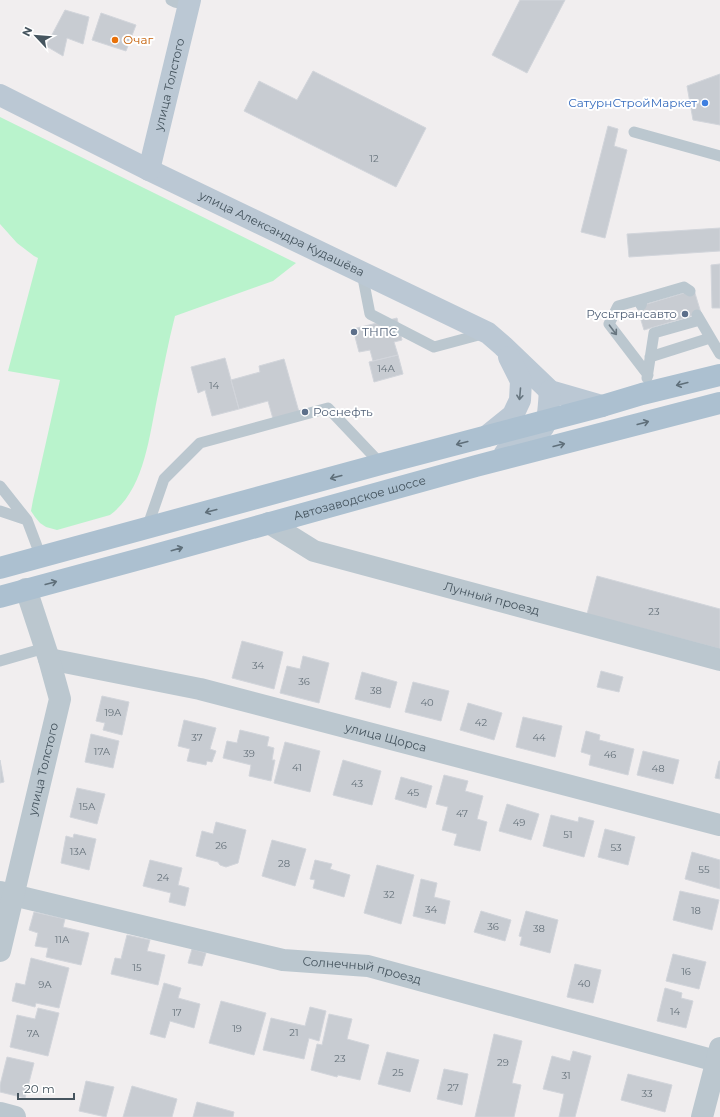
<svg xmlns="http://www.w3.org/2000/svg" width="720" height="1117" viewBox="0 0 720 1117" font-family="Montserrat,sans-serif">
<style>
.green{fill:#b9f3cc}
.building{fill:#c8ccd2;stroke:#d2d5db}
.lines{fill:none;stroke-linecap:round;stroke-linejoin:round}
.service{stroke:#bbc7cf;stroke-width:11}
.minor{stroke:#bbc7cf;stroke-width:22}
.secondary{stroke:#bbc8d4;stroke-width:22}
.primary{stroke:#acc0d0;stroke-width:22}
.oneway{stroke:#687680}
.oneway2{stroke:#5f6f7a}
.oneway3{stroke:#687781}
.food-dot{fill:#e8710a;stroke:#fff;stroke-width:1.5}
.shop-dot{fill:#3f7fe0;stroke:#fff;stroke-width:1.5}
.service-dot{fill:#5c6f8a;stroke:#fff;stroke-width:1.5}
.labels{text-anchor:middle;stroke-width:4;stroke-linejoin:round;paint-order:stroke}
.number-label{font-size:10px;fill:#66727b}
.food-label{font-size:12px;fill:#c56008;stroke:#fff;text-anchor:start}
.street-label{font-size:12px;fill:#45545e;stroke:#fff}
.shop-label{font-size:12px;fill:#366cbe;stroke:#fff;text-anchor:end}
.service-label{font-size:12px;fill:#4e5e75;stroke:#fff;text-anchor:start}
</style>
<rect width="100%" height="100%" fill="#f1eeef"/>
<path class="green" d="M0 117 296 263 273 281 175 316C168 343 163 371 157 399 149 438 144 490 110 515L57 530 46 527 40 523 35 517 31 511 33 500 60 380 8 371 38 258 34 256 17 243 0 224Z"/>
<path class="building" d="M520 0H565L527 73 492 55Z
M65 10 89 17 83 44 67 38 63 56 46 46Z
M101 13 136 25 126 51 92 40Z
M313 71 426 128 396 187 244 111 259 81 297 100Z
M720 74V125L693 120 687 86Z
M608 126 618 129 614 146 627 150 605 238 581 232Z
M720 228V251L629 257 627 234Z
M720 264V308H712L711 265Z
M694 290 701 313 644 330 637 307Z
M397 318 402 340 394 342 398 355 373 361 370 350 359 352 353 329Z
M398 355 403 374 374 382 369 362Z
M225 358 239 409 212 416 205 390 198 393 191 367Z
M284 359 301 419 275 426 268 401 239 409 231 380 260 372 259 366Z
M597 576 720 609V649L587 614Z
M242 641 283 652 274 689 232 678Z
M303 656 329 663 319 703 280 693 287 666 300 669Z
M601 671 623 677 619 692 597 687Z
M362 672 397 682 390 708 355 699Z
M413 682 449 691 441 721 405 712Z
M102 696 129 702 122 735 103 730 105 723 96 721Z
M468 703 502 713 494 740 460 730Z
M523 717 562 726 555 757 516 747Z
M184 720 216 728 210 749 216 751 212 762 207 761 206 765 187 761 190 749 178 746Z
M240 730 269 737 267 746 274 748 272 760H275L271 781 249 776 251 765 223 758 227 741 237 743Z
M586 731 600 735 599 740 634 749 628 775 589 765 591 755 581 752Z
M91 734 119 741 113 768 85 762Z
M285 742 320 751 310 792 274 783Z
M643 751 679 760 673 784 637 775Z
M0 760 4 782 0 783Z
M343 760 381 771 372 805 333 795Z
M719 761H720V779L715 778Z
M444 775 468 781 465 791 483 796 477 819 487 822 480 851 454 845 457 834 442 830 448 807 436 804Z
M401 777 432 786 426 808 395 799Z
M77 788 105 794 97 824 70 817Z
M507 804 539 814 531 840 499 831Z
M551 815 578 822 579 817 594 821 584 857 543 846Z
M216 822 246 830 238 863 226 867 220 865 218 862 196 856 202 831 213 834Z
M605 829 635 837 628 865 598 857Z
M74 834 96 839 89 870 61 863 66 836 73 838Z
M272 840 306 849 295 886 262 876Z
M692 852 720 860V889L685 879Z
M150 860 182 868 178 885 189 888 185 906 169 902 171 893 143 886Z
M315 860 332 864 330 869 350 875 344 897 313 888 315 880 310 879Z
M377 865 414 875 401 924 364 913Z
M421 879 437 883 434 897 450 901 445 924 413 916Z
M680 891 719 900 712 930 673 920Z
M481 911 511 920 505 941 474 932Z
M526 911 558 920 550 953 520 945 522 937 519 936Z
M34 912 65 919 63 927 89 933 81 965 46 957 48 948 35 946 38 933 29 930Z
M127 935 150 940 147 951 165 955 158 985 111 974 115 958 121 959Z
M192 949 206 953 202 966 188 963Z
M673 954 706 962 699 989 666 981Z
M31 958 69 968 59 1008 36 1003 35 1007 12 1001 16 983 25 985Z
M575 964 601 970 593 1003 567 997Z
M164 983 181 988 178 998 200 1004 194 1028 170 1021 165 1038 150 1034Z
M665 988 682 993 681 998 693 1001 686 1028 657 1021Z
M221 1001 266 1013 254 1055 209 1043Z
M310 1007 326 1011 319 1041 309 1038 304 1059 263 1050 271 1018 305 1026Z
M38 1008 59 1013 48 1056 10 1047 17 1015 35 1019Z
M329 1014 352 1019 347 1039 369 1045 360 1080 338 1075 337 1077 311 1070 317 1044 322 1045Z
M494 1034 522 1041 512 1083 521 1085 514 1117H475Z
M573 1051 591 1056 575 1117H559L564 1094 543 1089 552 1056 570 1061Z
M387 1052 419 1060 410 1092 378 1084Z
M7 1057 34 1063 25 1098 0 1092V1085Z
M444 1069 468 1074 462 1105 437 1099Z
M628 1074 672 1085 665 1112 621 1100Z
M86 1081 114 1087 106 1117 79 1111Z
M132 1086 177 1099 172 1117H123Z
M197 1102 234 1112 233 1117H193Z"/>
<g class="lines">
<path class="service" d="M171 0 175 2 189 5
M634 132 720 156
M362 273 370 314 434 347 486 333
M643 299 618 306 609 324 648 375
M641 305 643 299 684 287 690 291
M697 315 720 354
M650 357 710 338
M647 378 654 333 700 320
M0 486 27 520 41 557
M0 511 27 520
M147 528 164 479 200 443 328 408 381 464
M0 661 45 648"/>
<g class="minor">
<path id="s1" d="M269 523 314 551 720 660"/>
<path id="s2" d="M49 659 200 689 720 825"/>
<path id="s3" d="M0 892 283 960 368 966 716 1061 720 1063"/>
<path id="s4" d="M0 951 60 699 49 659 26 589"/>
<path d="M0 1113 15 1117"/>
<path d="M702 1117 720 1048"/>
</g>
<g class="secondary">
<path id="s5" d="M0 95 149 170 488 333 503 346 550 391 602 406"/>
<path id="s6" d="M149 170 190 0"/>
<path d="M487 436 513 415 520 400 521 381 509 357"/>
<path d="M505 453C522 446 538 440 546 422 549 415 549 399 550 391"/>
</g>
<g class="primary">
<path d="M0 568 381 464 602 406 642 394 720 375"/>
<path id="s7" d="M0 597 151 556 476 466 720 403"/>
</g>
</g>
<defs><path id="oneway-shaft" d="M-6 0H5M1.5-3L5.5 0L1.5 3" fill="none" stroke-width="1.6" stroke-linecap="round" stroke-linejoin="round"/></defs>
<use class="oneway" href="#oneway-shaft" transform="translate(613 330) rotate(53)"/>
<g class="oneway2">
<use href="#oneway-shaft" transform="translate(682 384) rotate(166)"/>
<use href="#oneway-shaft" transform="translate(643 423) rotate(-15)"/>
<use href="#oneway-shaft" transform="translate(462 443) rotate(165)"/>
<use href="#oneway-shaft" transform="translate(559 445) rotate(-14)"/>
<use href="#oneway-shaft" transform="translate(336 477) rotate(165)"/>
<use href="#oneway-shaft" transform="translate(211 511) rotate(165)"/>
<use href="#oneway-shaft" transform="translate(177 549) rotate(-16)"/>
<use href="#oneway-shaft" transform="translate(51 583) rotate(-15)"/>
</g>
<use class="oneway3" href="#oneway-shaft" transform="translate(520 394) rotate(95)"/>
<circle class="food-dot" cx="115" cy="40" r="4"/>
<circle class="shop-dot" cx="705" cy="103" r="4"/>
<g class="service-dot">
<circle cx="685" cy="314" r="4"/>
<circle cx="354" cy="332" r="4"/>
<circle cx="305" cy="412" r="4"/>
</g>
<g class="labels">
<g class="number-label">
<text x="374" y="162">12</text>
<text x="386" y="372">14А</text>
<text x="214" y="389">14</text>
<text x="654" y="615">23</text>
<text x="258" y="669">34</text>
<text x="304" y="685">36</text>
<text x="376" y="694">38</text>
<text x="427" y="706">40</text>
<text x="113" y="716">19А</text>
<text x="481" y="726">42</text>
<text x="197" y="741">37</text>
<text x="539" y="741">44</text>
<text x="102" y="755">17А</text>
<text x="249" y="757">39</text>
<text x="610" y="758">46</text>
<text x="297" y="771">41</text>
<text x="658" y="772">48</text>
<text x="357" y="787">43</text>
<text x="413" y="796">45</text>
<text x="87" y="810">15А</text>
<text x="462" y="817">47</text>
<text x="519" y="826">49</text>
<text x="568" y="838">51</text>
<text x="221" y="849">26</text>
<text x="616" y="851">53</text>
<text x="78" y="855">13А</text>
<text x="284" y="867">28</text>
<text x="704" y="873">55</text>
<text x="163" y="881">24</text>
<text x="389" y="898">32</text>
<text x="431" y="913">34</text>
<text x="696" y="914">18</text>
<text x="493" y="930">36</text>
<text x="539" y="932">38</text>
<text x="62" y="943">11А</text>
<text x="137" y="971">15</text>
<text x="686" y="975">16</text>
<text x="584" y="987">40</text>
<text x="45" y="988">9А</text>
<text x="675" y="1015">14</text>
<text x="177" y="1016">17</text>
<text x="237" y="1032">19</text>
<text x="294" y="1036">21</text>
<text x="33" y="1037">7А</text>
<text x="340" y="1062">23</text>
<text x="503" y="1066">29</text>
<text x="398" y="1076">25</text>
<text x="566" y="1079">31</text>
<text x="453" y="1091">27</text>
<text x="647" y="1097">33</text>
</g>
<g class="food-label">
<text x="123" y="44">Очаг</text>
</g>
<g class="street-label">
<text dy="4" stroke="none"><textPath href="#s6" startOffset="88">улица Толстого</textPath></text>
<text dy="4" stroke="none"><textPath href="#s5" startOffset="314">улица Александра Кудашёва</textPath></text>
<text dy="4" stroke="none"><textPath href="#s7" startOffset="373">Автозаводское шоссе</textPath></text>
<text dy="4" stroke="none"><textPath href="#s1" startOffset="237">Лунный проезд</textPath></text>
<text dy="4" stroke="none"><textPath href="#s2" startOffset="346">улица Щорса</textPath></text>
<text dy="4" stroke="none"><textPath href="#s4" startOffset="187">улица Толстого</textPath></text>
<text dy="4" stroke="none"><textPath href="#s3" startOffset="371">Солнечный проезд</textPath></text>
</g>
<g class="shop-label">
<text x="697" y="107">СатурнСтройМаркет</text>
</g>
<g class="service-label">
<text x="677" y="318" text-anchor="end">Русьтрансавто</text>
<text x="362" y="336">ТНПС</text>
<text x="313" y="416">Роснефть</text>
</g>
</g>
<g transform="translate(36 36) rotate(296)" stroke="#ffffff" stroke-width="3" paint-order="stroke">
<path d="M0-3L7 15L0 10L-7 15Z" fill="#45545e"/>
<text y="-6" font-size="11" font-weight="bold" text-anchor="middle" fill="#45545e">N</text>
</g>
<path d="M18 1093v6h56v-6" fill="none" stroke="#45545e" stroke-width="2"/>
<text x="24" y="1093" font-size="12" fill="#45545e" stroke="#ffffff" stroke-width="3" paint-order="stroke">20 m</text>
</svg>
